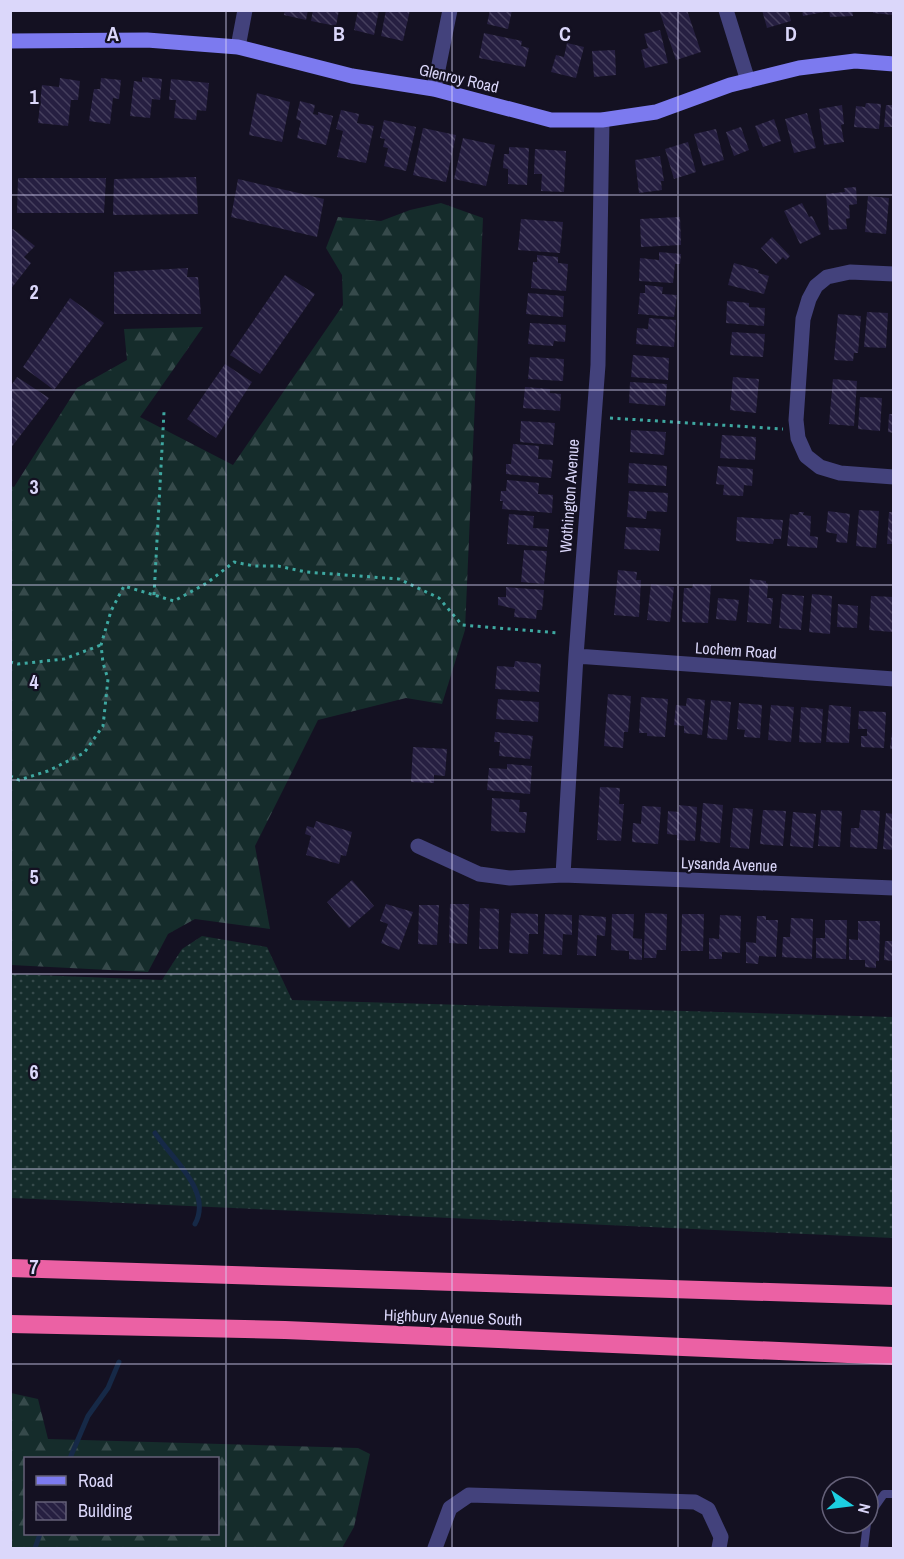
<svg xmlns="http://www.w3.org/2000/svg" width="904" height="1559" viewBox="0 0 904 1559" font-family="'Archivo Narrow',sans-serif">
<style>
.grass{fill:url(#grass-dots)}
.forest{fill:url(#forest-firs);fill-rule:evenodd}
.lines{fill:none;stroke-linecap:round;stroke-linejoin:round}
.stream{stroke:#162947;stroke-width:5}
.building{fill:url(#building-back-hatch)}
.path{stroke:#3ea8a1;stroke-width:3;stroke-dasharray:3 4.5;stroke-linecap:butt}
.lane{stroke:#43427c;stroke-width:8}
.street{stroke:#43427c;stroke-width:15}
.secondary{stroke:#7c7aef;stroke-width:15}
.highway{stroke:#eb61a4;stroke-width:18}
.grid{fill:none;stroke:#dbd7fa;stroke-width:1.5;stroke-opacity:0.55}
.labels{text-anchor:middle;stroke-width:4.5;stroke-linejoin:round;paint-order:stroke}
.street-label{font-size:16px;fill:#dbd7fa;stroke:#141122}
.grid-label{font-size:20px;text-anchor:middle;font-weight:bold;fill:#dbd7fa;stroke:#141122;stroke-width:4.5;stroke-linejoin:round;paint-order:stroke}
</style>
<defs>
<pattern id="grass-dots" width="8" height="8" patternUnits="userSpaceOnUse" patternTransform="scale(1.5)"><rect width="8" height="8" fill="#152c2b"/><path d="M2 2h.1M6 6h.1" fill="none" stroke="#364a4b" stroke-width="1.8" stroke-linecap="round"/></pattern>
<pattern id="forest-firs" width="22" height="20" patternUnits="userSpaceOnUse" patternTransform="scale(1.5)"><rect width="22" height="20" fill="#152c2b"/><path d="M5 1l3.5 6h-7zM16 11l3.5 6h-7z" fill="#364a4b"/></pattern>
<pattern id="building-back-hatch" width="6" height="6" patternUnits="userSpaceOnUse" patternTransform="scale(1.5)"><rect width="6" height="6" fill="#261f41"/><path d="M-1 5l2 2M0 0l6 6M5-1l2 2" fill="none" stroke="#453f5d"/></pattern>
</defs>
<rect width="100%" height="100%" fill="#141122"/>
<path class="grass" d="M202 936 267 947 292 1000 893 1017V1238L11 1198V974L162 980 182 949Z"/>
<path class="forest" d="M441 203 483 218 465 630 442 704 406 698 318 720 255 846 270 929 195 919 168 934 148 972 11 965V486L14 487 77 388 127 360 124 329 203 327 140 417 233 465 343 305 342 275 326 248 338 217 381 221 410 210Z
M11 1393 38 1399 48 1439 358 1448 370 1454 354 1527 342 1548H11ZM26 1458H218V1534H26Z"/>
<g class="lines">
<path class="stream" d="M155 1133C171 1158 213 1191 195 1224
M70 1458 88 1416 108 1388 119 1362
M35 1548 40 1534"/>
</g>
<path class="building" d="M285 10H308L306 20 284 15Z
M313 10H339L336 26 311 21Z
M358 10H379L374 35 354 30Z
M386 10H410L403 41 381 36Z
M490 10H512L508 29 487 24Z
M659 10H687L701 52 676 60Z
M762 10H788L791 21 767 28Z
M802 10H823L824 12 803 16Z
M829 10H852L853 16 830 17Z
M873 10H893V15L873 13Z
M660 30 668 63 645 68 641 50 648 48 644 34Z
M484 33 522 41 521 46 529 48 525 67 479 58Z
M567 43 584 47 576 78 551 72 556 55 564 57Z
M615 50 616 75 594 77 592 51Z
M142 77 162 79 160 100 152 99 150 118 130 116 134 81 142 82Z
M60 78 80 81 78 100H71L68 126 38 123 42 85 59 87Z
M101 78 121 80 119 99 113 98 110 124 89 121 94 89H100Z
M171 79 209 83 206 111 197 110 196 120 174 118 176 100H169Z
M257 93 290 102 282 142 249 135Z
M300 101 315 105 313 114 318 115V112L333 116 326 145 297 138 301 121 296 119Z
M866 103 881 104 879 129 854 127 856 106 865 107Z
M842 105 844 124 841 125 844 142 824 145 819 109Z
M886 105H894V127H884Z
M341 110 359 114 357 123 374 126 366 163 337 157 343 131 336 129Z
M807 113 816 148 794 153 785 119Z
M774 119 781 141 763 147 755 126Z
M384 120 416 127 406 171 384 166 388 148 383 147 385 139 380 138Z
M741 127 749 150 734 156 726 132Z
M423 128 456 135 446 182 413 175Z
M716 129 724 160 703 166 694 134Z
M463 138 495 145 486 186 454 179Z
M688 142 696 172 674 179 665 149Z
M509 147 529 148 527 185 508 184V169L503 168 504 154H509Z
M535 149 566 151 564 192 541 191 542 174H534Z
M660 156 664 181H661L662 190 639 193 635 160Z
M196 177 198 214 113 215 114 179Z
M18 178H106L104 213H17Z
M238 179 324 199 317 237 231 217Z
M856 187 857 204 849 205 850 218 846 219 847 229 829 230 826 194 845 192 844 188Z
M868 196 889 198 886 234 865 232Z
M802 203 809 217 812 216 821 234 800 244 784 211Z
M680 217 681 245 641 247 640 219Z
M521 219 563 222 560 253 518 250Z
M13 229 35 246 24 257 31 263 10 290V231Z
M772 237 790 256 786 260 783 257 776 264 761 248Z
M659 252 681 254 680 264H675L673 283 639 281 640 258 659 260Z
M537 255 558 257V263L568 264 566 291 531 288 533 262H537Z
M734 263 759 270 758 273 769 276 764 294 728 285Z
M188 268 187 277H198L201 314H114V272Z
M285 275 315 294 260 374 230 355Z
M645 285 663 287 662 294 677 295 674 317 638 314 640 293H645Z
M528 293 564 296 563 317 526 314Z
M70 298 104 323 54 390 23 367Z
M727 301 749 303V307L765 308 764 326 726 323Z
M867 312 888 313 886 348 864 347Z
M838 314 861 316 858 353H854L853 361 834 360Z
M649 318 676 320 674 347 636 344 637 328 648 329Z
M530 323 566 325 565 342 554 341 553 346 528 344Z
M732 332 765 334 763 357 730 355Z
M633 355 669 358 668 380 631 377Z
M530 357 564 359 563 381 528 379Z
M225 364 252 382 216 438 187 419Z
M17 377 49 398 10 449V387Z
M733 377 759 379 756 413 730 410Z
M833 379 857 381 854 426 829 424Z
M630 382 667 384 665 406 629 403Z
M525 387 550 389V393L561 394 560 411 523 408Z
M860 397 882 398 880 431 858 429Z
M889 414H894V433L888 432Z
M521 421 555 423 553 445 520 442Z
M631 430 666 432 664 455 630 452Z
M722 435 756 437 755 460 720 458Z
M513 444 539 446 538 459 553 460 551 478 506 474V464H511Z
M629 463 667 466 666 486 628 483Z
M718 466 753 469 752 486 744 485 743 496 723 495 724 485 716 484Z
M507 480 539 483 538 494 553 495 552 513 502 509 503 501H500L501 491H506Z
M629 491 668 493 667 512 647 511 646 519 627 517Z
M859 510 879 511 876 548 856 546Z
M828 511 850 514 847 543 836 542 837 534 826 532Z
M799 512H804L803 515 811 516 810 536 818 537 817 548 787 546 790 514 798 515Z
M889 512H894V544H887Z
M509 514 534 516 533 528 549 529 547 547 507 544Z
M737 517 783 520 781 539H774L773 544 736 541Z
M626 527 661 529 659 551 624 549Z
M524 550 547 551 544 584 521 582Z
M618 570 637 572 636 580H641L639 617 614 615Z
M750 579 766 581V583L768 584 767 598H773L771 624 747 622Z
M651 584 674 587 670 622 647 620Z
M693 584 711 585 708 623 682 622 684 588H692Z
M506 587 544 590 542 610H537L536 619 514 617 515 609 498 605V597H506Z
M782 594 804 596 801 630 779 628Z
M812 594 832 596 830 634 809 632Z
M871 596 894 597 892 632 869 630Z
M718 598 739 600 736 621 716 619Z
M838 604 858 606 857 628 837 627Z
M515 661 541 664 539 692 495 689 497 666 514 667Z
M608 694 631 696 628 732H624L623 748 604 746Z
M641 697 668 699 665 737 647 736V733H639Z
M687 698 705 700 702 735 684 733V726L674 725 676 705 686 706Z
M498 699 539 702 538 722 496 719Z
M711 700 731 702 727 740 707 738Z
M739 703 762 705 760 738 744 737 745 730 737 729Z
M771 705 794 707 791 742 768 740Z
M829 705 851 707 849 743 826 742Z
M801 707 823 709 821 743 799 742Z
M859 711 886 712 884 748 861 747V736H867V729H858Z
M495 732 533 736 530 759 499 756 500 742H494Z
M892 732H894V749H890Z
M413 747 447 749 445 776 434 775V783L411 782Z
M507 764 532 766 530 794 487 790 489 768 507 769Z
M600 787 620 788 619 804H624L621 841 597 840Z
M492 798 520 800 519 812H527L525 833 491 831Z
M703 803 723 805 720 843 700 841Z
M679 805 697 807 695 841 677 840V835L667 834 668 811 679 812Z
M642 806 661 807 658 844 632 842 633 823 641 824Z
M733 808 753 809 749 849 730 847Z
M763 810 786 811 783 846 760 844Z
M821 810 842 811 840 847 818 846Z
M861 810 880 811 877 849 850 847 851 828H859Z
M793 812 816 814 813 848 790 846Z
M886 813 894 814V850L883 849Z
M316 821 352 832 346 856 341 855 339 864 306 855 311 836 305 834 307 826 314 828Z
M352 880 374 906 349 928 327 902Z
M386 904 413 912 399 950 381 943 388 924 380 921Z
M450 904H469L467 944 449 943Z
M419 905H439L437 945 418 944Z
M480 908 499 909 498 949H479Z
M511 913 538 914V934H529L528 954 509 953Z
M645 913 667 914 666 950H657L656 958H644Z
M545 914 572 915V935L563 934 562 955 543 954Z
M612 914H634L633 938 642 939V960L629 959V951L611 950Z
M682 914H704L703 951H681Z
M579 915 606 917 605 936 597 935 596 956 577 955Z
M720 915 741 916 740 953 722 952V959H709V938L719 939Z
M757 916H766V920H778L776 957 759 956 758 964 746 963V942L756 943Z
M791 918 813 919 812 959 782 957 783 937H790Z
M825 920H847L846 959 816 958V938H825Z
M858 921H880L879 961H876V968L865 967V960H849V939L858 940Z
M885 941H894V961L884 960Z"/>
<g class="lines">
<path class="path" d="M610 418 783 429
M154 595 164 412
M10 662 18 664 64 659 101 645
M10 776 19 780 48 771 84 753 103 726 108 679 103 663 101 645 111 611 124 586 174 601 207 583 234 562 254 566H278L306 572 399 579 439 598 462 625 559 633"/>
<path class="lane" d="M868 1517 884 1494H894
M864 1548 867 1523"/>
<path class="street" d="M726 10 748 81
M238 47 245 10
M434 89 450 10
M894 274 850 272 827 277 816 286 809 299 803 319 796 420 798 438 806 456 820 467 840 473 894 477
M576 656 894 679
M418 846 479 874 510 878 563 875 894 888
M563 875 576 656 598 365 602 120
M435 1548 450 1508 469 1495 695 1502 708 1509 721 1537 719 1548"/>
<path class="secondary" d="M10 41 147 40 238 47 352 76 434 89 551 120H602L656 112 730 85 799 68 855 61 894 64"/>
<path class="highway" d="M10 1268 894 1296
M10 1324 285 1330 894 1356"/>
</g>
<path class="grid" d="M226 10V1548M452 10V1548M678 10V1548M10 195H894M10 390H894M10 585H894M10 780H894M10 974H894M10 1169H894M10 1364H894"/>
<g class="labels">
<g class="street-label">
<text transform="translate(459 78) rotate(13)" y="6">Glenroy Road</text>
<text transform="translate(569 496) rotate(-86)" y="6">Wothington Avenue</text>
<text transform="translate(736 650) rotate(4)" y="6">Lochem Road</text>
<text transform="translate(729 864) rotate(2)" y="6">Lysanda Avenue</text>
<text transform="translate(453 1317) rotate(2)" y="6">Highbury Avenue South</text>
</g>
</g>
<g class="grid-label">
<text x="113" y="41">A</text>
<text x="339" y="41">B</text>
<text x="565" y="41">C</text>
<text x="791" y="41">D</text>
<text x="34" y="104">1</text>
<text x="34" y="299">2</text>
<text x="34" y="494">3</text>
<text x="34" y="689">4</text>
<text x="34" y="884">5</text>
<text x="34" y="1079">6</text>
<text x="34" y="1274">7</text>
</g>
<rect width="904" height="1559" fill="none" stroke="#dbd7fa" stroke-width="24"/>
<rect x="24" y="1457" width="195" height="78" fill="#141122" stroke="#646078" stroke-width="1.5"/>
<rect x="36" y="1476" width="30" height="9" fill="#7c7aef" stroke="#646078" stroke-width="1.5"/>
<text x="78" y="1487" font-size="18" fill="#dbd7fa">Road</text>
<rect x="36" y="1502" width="30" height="18" fill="url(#building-back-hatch)" stroke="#646078" stroke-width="1.5"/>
<text x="78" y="1517" font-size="18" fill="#dbd7fa">Building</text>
<g transform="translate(850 1505) rotate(104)"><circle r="28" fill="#141122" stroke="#646078" stroke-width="1.5"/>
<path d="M0-4.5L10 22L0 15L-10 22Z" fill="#1ccfe1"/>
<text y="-9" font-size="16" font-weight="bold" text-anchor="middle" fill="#dbd7fa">N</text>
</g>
</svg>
